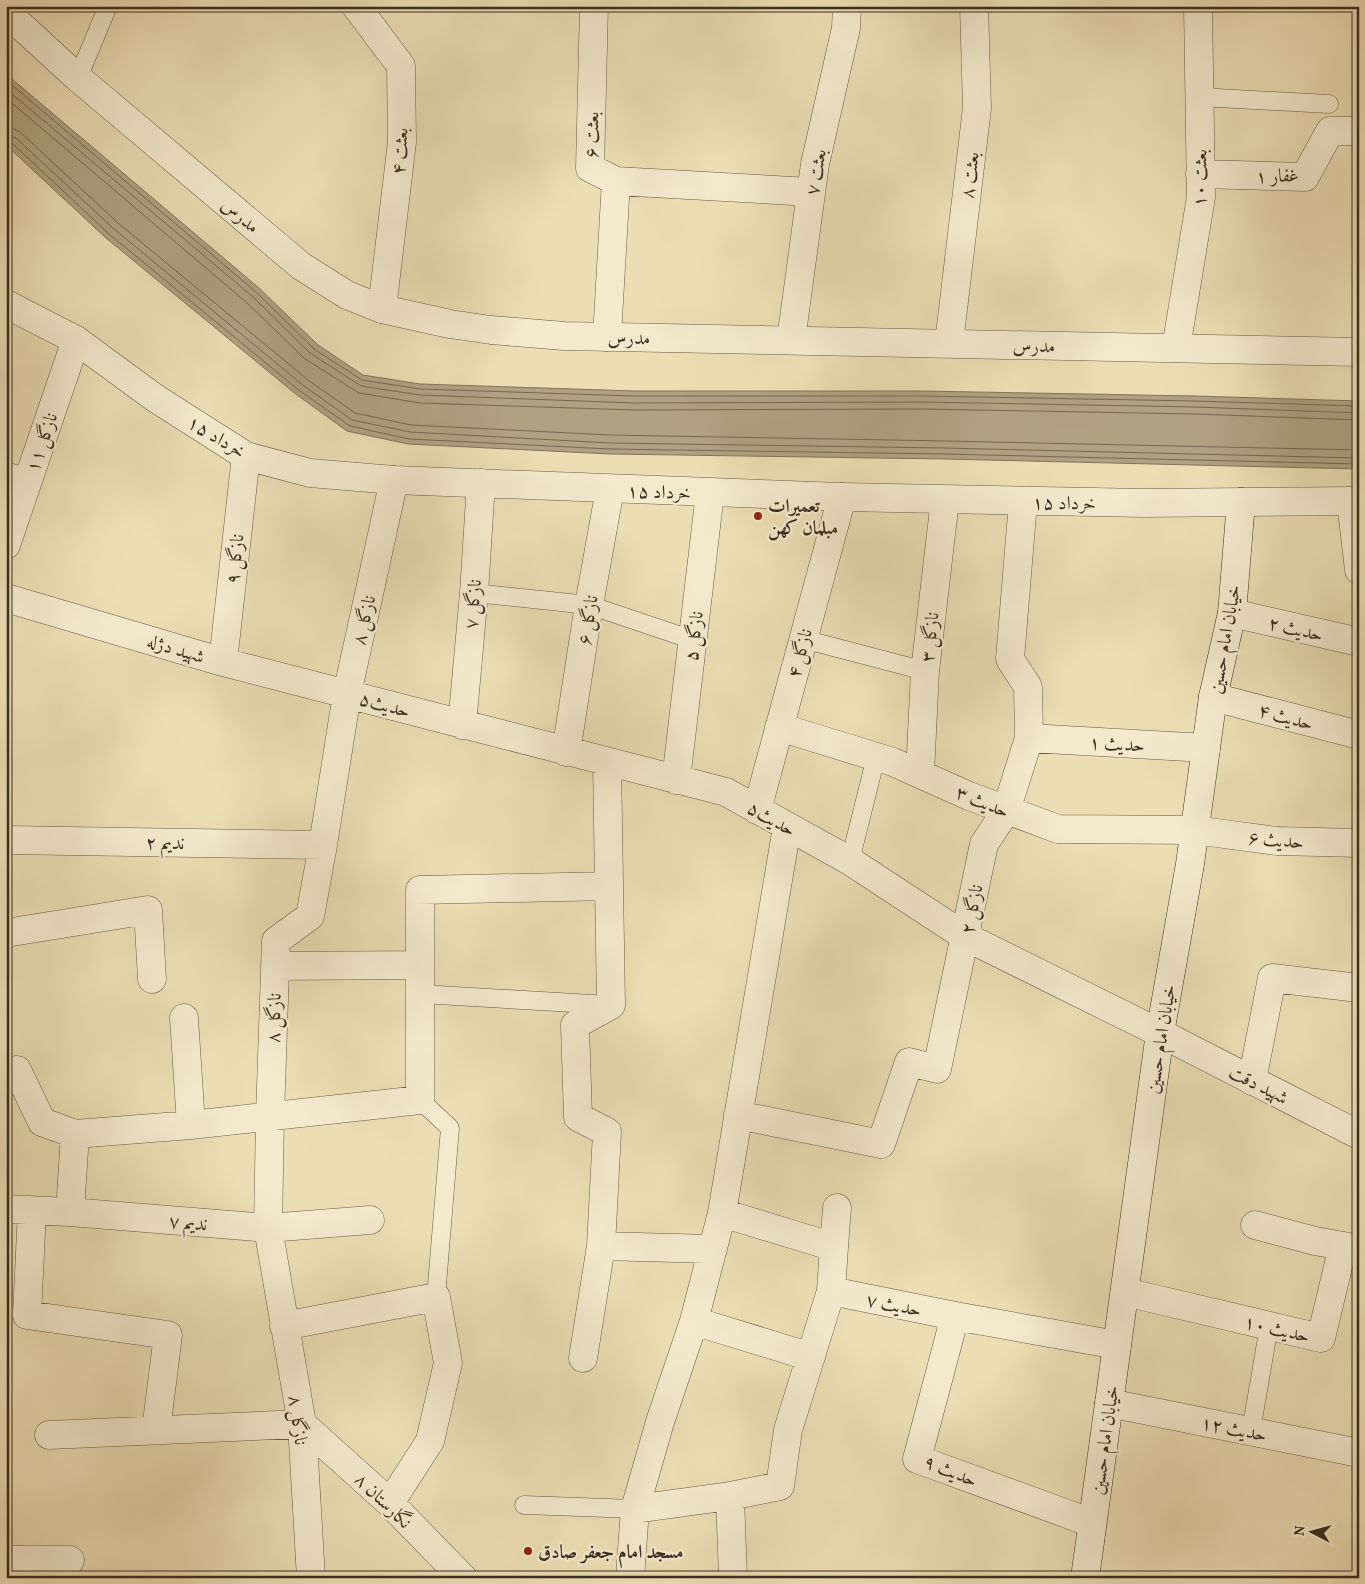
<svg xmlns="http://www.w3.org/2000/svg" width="1365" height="1584" viewBox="0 0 1365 1584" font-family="Vollkorn,Amiri,serif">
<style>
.water{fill:#afa282;stroke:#80745c}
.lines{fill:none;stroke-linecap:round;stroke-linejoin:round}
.shore{stroke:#746852;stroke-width:1}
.service-casing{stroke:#665b46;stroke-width:19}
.minor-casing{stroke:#665b46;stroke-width:29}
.tertiary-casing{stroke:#665b46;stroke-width:29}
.secondary-casing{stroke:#3a2f22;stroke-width:29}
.service{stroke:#f3eace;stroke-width:18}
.minor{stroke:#f3eace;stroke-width:28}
.tertiary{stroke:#f3eace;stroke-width:28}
.secondary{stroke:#f3eace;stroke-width:28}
.poi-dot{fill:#8f2418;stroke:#f3eace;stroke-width:2}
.labels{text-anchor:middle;stroke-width:4.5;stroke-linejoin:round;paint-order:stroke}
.street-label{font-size:19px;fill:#3a2f22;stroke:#f3eace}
.poi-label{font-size:19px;font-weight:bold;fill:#3a2f22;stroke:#f3eace;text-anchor:start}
</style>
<rect width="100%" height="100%" fill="#ecdeb4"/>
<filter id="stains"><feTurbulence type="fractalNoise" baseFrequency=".004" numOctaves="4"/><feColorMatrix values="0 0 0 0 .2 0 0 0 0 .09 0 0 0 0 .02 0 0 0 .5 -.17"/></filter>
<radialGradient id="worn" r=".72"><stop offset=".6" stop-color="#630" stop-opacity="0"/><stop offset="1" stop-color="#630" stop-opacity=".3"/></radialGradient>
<path class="water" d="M6 74 259 288 318 345 363 375 420 384 635 391H921L1195 396 1359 401V469L945 459 610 454 408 444 347 431 297 395 106 238 6 145Z"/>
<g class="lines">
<path class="shore" d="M6 80 256 292 314 349 362 380 420 389 634 396H921L1195 401 1359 406
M6 89 252 296 310 353 361 386 420 395 634 403 921 402 1195 407 1359 413
M6 98 246 302 305 359 359 393 420 403 634 410 921 409 1195 414 1359 420
M6 128 14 129 20 132 118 223 308 380 355 413 411 425 610 435 946 441 1359 450
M6 135 16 138 114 229 304 386 352 420 410 432 610 443 945 448 1359 458
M6 142 12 143 109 234 300 391 350 426 409 439 610 449 945 454 1359 464"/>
<g class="service-casing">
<path id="service" d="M78 78 108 6
M1199 97 1329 104
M6 471 28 478
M474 593 589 605 693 640
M803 639 925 671
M850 861 876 757
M420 994 609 1005
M420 1100 450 1128 436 1297
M1251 1431 1269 1326
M524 1505 635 1509"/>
</g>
<g class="minor-casing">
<path id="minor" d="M356 6 401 66 402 142 382 309
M594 6 590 168 616 181 607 337
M1200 174 1305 177 1330 131H1359
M616 181 811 192
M791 340 815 164 846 28 847 6
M949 343 977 108 974 6
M1176 348 1201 197 1198 6
M1351 501 1359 570
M6 545 76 340
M6 598 223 662 726 792 850 861 966 937 1160 1033
M1232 613 1359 642
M223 662 246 456
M1213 697 1359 735
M462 725 474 593 481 483
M779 727 893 762 969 796 1058 829 1194 830 1277 841 1359 843
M1029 738 1206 748
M566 752 589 605 610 489
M920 774 925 671 945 500
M676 780 710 493
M757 810 842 497
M6 840 323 845
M6 933 148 910 152 979
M275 966 420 965
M17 1070 42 1122 75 1134
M1252 1081 1272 978 1359 988
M738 1115 881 1144 909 1062 937 1069 984 844 1006 811 1029 738 1028 687 1010 659 1023 502
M191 1125 420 1100V890L609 886
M6 1209 70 1212 268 1228 370 1220
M32 1211 27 1315 168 1335 156 1430
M70 1212 75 1134 191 1125 184 1018
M722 1213 834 1247 831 1291 955 1316 1117 1345
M1255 1225 1315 1241 1343 1246
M601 1246 713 1249
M834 1247 837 1208
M1125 1292 1321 1338 1343 1246 1359 1249
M955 1316 917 1459 1092 1523
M694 1321 811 1357
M284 1326 436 1297 448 1363 430 1441 390 1503
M583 1358 601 1246 607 1132 578 1117 575 1025 611 1005 607 762
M1109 1403 1359 1453
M49 1435 302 1424 390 1503 463 1578
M635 1509 730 1496
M6 1560H70L60 1578
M311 1578 302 1424 268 1228 270 1116 276 941 310 916 323 845 347 694 394 480
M630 1578 635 1509 660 1422 694 1321 722 1213 787 827
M733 1578 730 1496 780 1486 788 1430 831 1291"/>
</g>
<g class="tertiary-casing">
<path id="tertiary" d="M6 12 78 78 301 266 347 295 382 309 450 324 491 330 564 336 1359 352
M6 304 76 340 155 398 246 456 310 473 394 480 842 497 1144 503 1359 501
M1160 1033 1359 1135"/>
</g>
<g class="secondary-casing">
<path id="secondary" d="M1085 1578 1160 1033 1190 864 1213 697 1232 613 1241 502"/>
</g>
<use href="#service" class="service"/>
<use href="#minor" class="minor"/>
<use href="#tertiary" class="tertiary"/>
<use href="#secondary" class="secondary"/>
</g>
<g class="poi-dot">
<circle cx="758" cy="516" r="5"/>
<circle cx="528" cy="1551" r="5"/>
</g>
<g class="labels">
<g class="street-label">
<text transform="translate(591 135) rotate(-89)" y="7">بعثت ۶</text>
<text transform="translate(399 151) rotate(-86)" y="7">بعثت ۴</text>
<text transform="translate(815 172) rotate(-80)" y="7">بعثت ۷</text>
<text transform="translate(969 175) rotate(-83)" y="7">بعثت ۸</text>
<text transform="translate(1277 175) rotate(-2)" y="7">غفار ۱</text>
<text transform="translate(1199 178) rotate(-89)" y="7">بعثت ۱۰</text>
<text transform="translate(241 215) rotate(40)" y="7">مدرس</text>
<text transform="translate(629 337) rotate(1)" y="7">مدرس</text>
<text transform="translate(1034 345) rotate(1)" y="7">مدرس</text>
<text transform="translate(217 436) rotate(31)" y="7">۱۵ خرداد</text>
<text transform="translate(41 442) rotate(-71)" y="7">نازگل ۱۱</text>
<text transform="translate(659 491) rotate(2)" y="7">۱۵ خرداد</text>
<text transform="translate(1064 502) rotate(1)" y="7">۱۵ خرداد</text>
<text transform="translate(234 559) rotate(-84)" y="7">نازگل ۹</text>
<text transform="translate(472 604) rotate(-85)" y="7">نازگل ۷</text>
<text transform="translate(363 620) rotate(-77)" y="7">نازگل ۸</text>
<text transform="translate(587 620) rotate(-81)" y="7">نازگل ۶</text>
<text transform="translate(1296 628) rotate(13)" y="7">حدیث ۲</text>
<text transform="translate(693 636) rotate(-83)" y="7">نازگل ۵</text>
<text transform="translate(929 637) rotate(-84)" y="7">نازگل ۳</text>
<text transform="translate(1224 639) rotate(-80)" y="7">خیابان امام حسین</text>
<text transform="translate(176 648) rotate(17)" y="7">شهید دژله</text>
<text transform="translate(799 653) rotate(-75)" y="7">نازگل ۴</text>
<text transform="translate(385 704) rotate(15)" y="7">حدیث۵</text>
<text transform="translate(1286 716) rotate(15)" y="7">حدیث ۴</text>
<text transform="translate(1117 743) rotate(3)" y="7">حدیث ۱</text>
<text transform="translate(983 801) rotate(22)" y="7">حدیث ۳</text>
<text transform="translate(772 818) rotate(29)" y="7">حدیث۵</text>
<text transform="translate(1276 839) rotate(5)" y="7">حدیث ۶</text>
<text transform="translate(165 842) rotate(1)" y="7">ندیم ۲</text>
<text transform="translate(971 909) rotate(-79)" y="7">نازگل ۲</text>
<text transform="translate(273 1018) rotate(-88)" y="7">نازگل ۸</text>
<text transform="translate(1160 1039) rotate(-81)" y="7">خیابان امام حسین</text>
<text transform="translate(1259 1084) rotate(27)" y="7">شهید دقت</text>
<text transform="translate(188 1222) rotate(5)" y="7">ندیم ۷</text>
<text transform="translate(894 1304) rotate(11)" y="7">حدیث ۷</text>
<text transform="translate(1277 1328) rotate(13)" y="7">حدیث ۱۰</text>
<text transform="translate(299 1420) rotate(83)" y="7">نازگل ۸</text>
<text transform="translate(1234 1428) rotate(11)" y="7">حدیث ۱۲</text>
<text transform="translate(1104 1440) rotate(-82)" y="7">خیابان امام حسین</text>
<text transform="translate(951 1470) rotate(22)" y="7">حدیث ۹</text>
<text transform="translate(384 1500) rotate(44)" y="7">نگارستان ۸</text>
</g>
<g class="poi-label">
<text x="768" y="512">تعمیرات<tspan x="768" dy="22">مبلمان کهن</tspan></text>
<text x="538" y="1558">مسجد امام جعفر صادق</text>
</g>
</g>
<rect width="1365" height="1584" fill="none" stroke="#ecdeb4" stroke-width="25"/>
<rect x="8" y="8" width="1350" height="1569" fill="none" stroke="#3a2f22" stroke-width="2.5"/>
<rect x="12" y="12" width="1340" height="1559" fill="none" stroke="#3a2f22"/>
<g transform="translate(1312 1532) rotate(276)" stroke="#f3eace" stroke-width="4" paint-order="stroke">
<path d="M0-4L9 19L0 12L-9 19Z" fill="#3a2f22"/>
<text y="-8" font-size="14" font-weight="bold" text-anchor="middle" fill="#3a2f22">N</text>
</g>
<rect width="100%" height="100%" filter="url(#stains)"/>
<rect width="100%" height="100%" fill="url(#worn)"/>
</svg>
